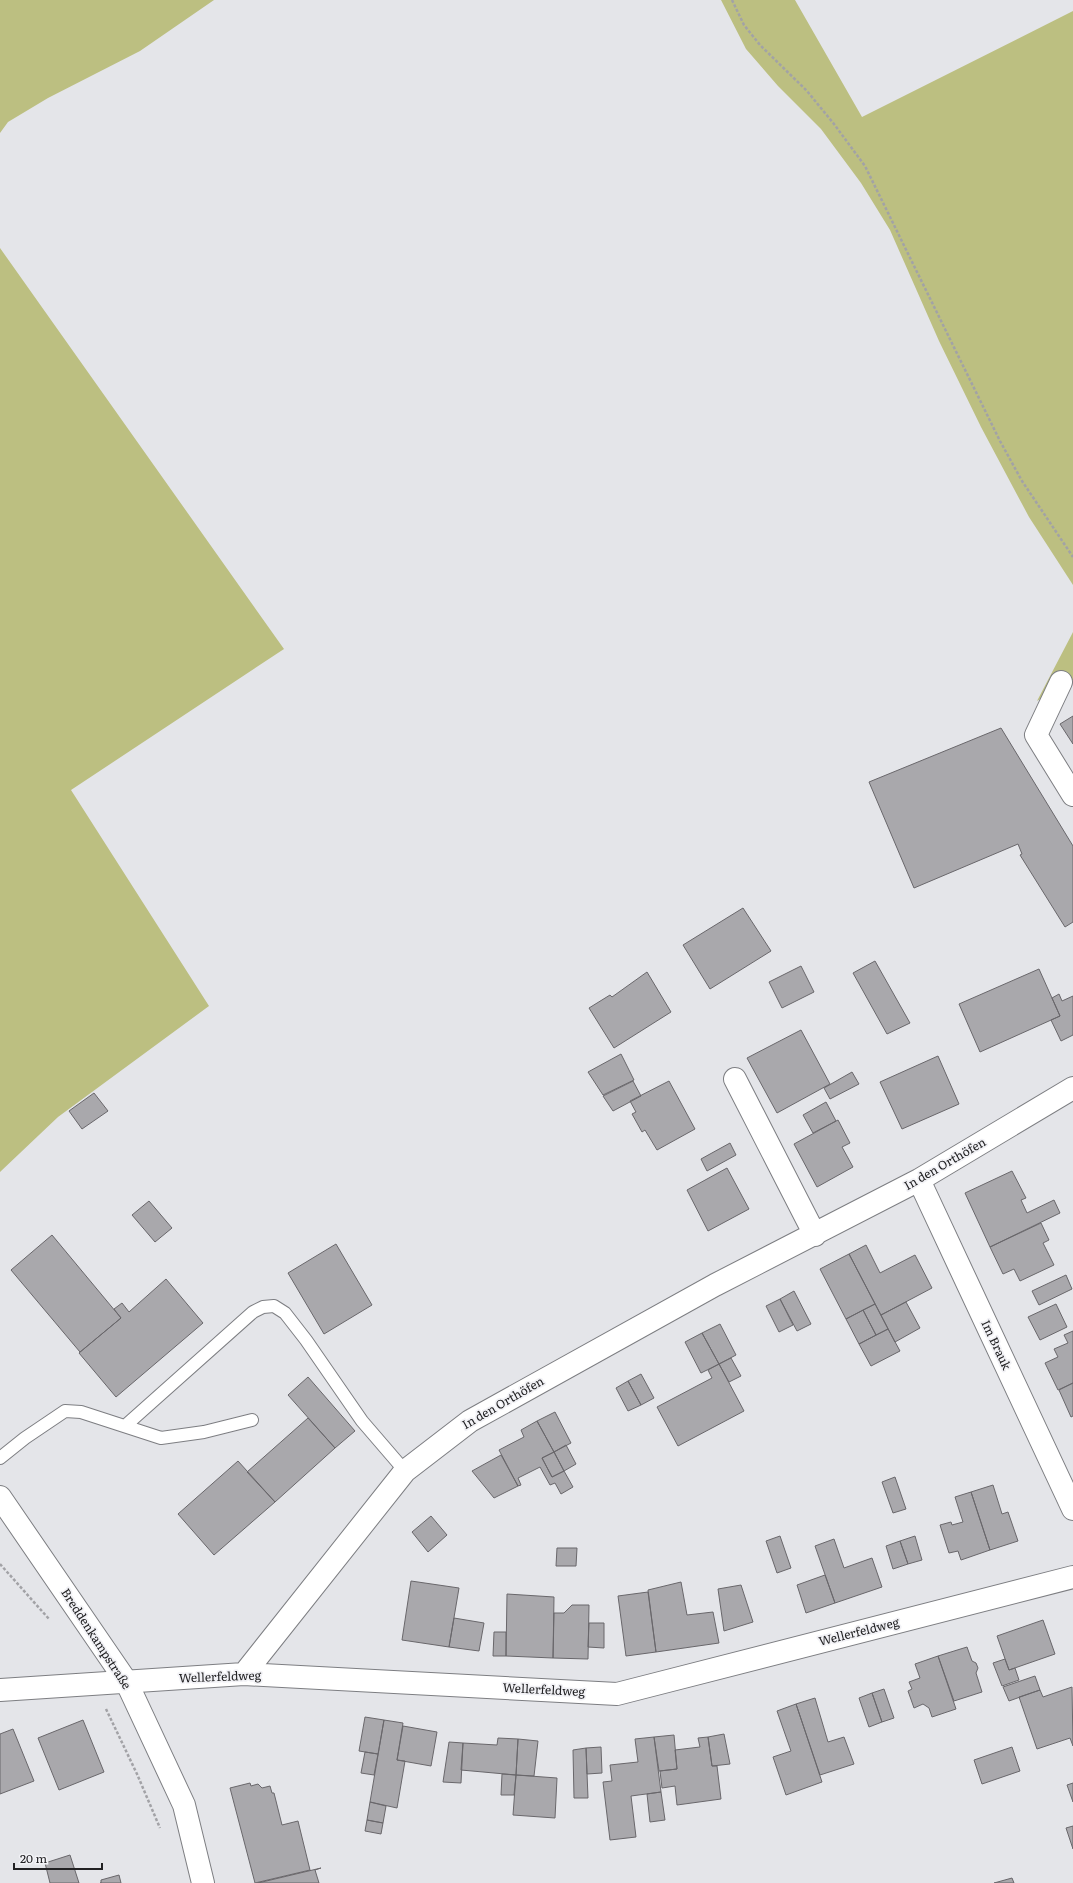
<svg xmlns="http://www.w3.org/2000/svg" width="1073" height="1883" viewBox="0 0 1073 1883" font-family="Literata,serif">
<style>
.green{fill:#bcbf81}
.building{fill:#a9a8ac;stroke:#69676b}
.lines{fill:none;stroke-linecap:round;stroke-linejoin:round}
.lane-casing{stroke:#7d7e82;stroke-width:14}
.street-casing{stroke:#7d7e82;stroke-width:24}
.secondary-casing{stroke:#7d7e82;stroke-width:24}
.path{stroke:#a2a2a6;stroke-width:2.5;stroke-dasharray:3 2;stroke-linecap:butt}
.lane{stroke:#fff;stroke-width:12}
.street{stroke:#fff;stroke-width:22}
.secondary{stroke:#fff;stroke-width:22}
.labels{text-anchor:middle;stroke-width:3.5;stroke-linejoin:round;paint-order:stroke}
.street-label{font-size:12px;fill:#212123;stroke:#f2f2f6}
</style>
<rect width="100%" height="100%" fill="#e4e5e9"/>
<path class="green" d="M0 0H214L140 51 48 98 8 122 0 133Z
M721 0H795L862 117 1073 11V585L1029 517 981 427 939 341 890 230 861 183 821 129 778 86 746 49Z
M0 248 284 649 71 790 209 1006 58 1117 0 1172Z
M1073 632V680L1037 701 1072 634Z"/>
<path class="building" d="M1073 716V744L1060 724Z
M1001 728 1073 846V922L1065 927 1020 855 1022 854 1018 844 914 888 869 782Z
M743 908 771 951 710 989 683 945Z
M875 961 910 1023 887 1034 853 973Z
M801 966 814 992 782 1008 769 982Z
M1039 969 1060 1016 980 1052 959 1004Z
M647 972 671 1012 614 1048 589 1008 610 995 612 997Z
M1059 994 1062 1001 1073 996V1035L1061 1041 1051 1020 1060 1016 1052 998Z
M801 1030 830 1084 777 1113 747 1058Z
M621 1054 634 1080 603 1095 588 1072Z
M938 1056 959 1104 902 1129 880 1082Z
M852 1072 859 1084 830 1099 824 1088Z
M633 1081 641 1096 613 1111 603 1096Z
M669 1081 695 1129 657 1150 645 1130 642 1132 632 1114 636 1112 630 1101Z
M94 1093 108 1111 82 1129 69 1111Z
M826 1102 836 1121 813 1133 803 1115Z
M838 1120 850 1143 842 1147 853 1167 817 1187 794 1144Z
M730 1143 736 1155 707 1171 701 1159Z
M727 1168 749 1209 708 1231 687 1190Z
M1012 1171 1026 1198 1021 1200 1027 1213 1054 1200 1060 1213 990 1247 965 1193Z
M149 1201 172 1228 155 1242 132 1215Z
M1041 1223 1049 1240 1043 1243 1054 1265 1020 1281 1014 1269 1003 1274 990 1247Z
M52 1235 121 1318 80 1352 11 1270Z
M336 1244 372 1305 324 1334 288 1273Z
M866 1245 880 1273 915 1255 932 1288 881 1315 849 1254Z
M849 1254 875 1304 846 1319 820 1269Z
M1066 1275 1072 1289 1039 1305 1032 1291Z
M166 1279 203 1323 116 1397 79 1353 121 1318 114 1309 122 1303 129 1312Z
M794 1291 811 1324 797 1331 780 1299Z
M780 1299 793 1325 779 1332 766 1306Z
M906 1302 920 1328 895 1342 881 1315Z
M875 1304 888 1329 876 1335 863 1310Z
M1056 1304 1067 1327 1040 1340 1028 1317Z
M863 1310 876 1335 859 1344 846 1319Z
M720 1324 736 1355 719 1364 702 1333Z
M888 1329 900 1351 871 1366 859 1344Z
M1073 1331V1383L1058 1390 1045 1363 1058 1357 1054 1349 1068 1343 1064 1335Z
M702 1333 719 1364 701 1373 685 1342Z
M731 1358 741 1376 729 1382 719 1364Z
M719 1364 744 1411 678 1446 657 1407 712 1378 708 1370Z
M641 1374 654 1398 641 1405 628 1381Z
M308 1377 355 1431 335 1448 288 1395Z
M628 1381 641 1405 628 1411 616 1388Z
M1073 1383V1416L1071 1417 1059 1390Z
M555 1412 571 1443 554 1452 537 1421Z
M308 1418 335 1448 275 1502 247 1472Z
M537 1421 554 1452 542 1458 552 1477 564 1471 573 1487 561 1494 555 1483 550 1485 540 1467 518 1478 521 1485 518 1486 499 1450 524 1437 521 1430Z
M566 1445 576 1464 564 1471 554 1452Z
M554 1452 564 1471 552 1477 542 1458Z
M501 1455 518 1486 494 1498 472 1471Z
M238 1461 275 1502 214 1555 178 1514Z
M895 1477 906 1509 893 1513 882 1482Z
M993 1485 1002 1514 1008 1512 1018 1541 990 1550 971 1492Z
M971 1492 990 1550 961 1560 958 1551 949 1553 940 1525 951 1522 952 1525 963 1522 955 1497Z
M431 1516 447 1535 428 1552 412 1532Z
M780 1536 791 1568 777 1573 766 1541Z
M915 1536 922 1560 908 1564 900 1541Z
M834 1539 844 1568 872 1558 882 1587 835 1603 815 1546Z
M900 1541 908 1564 893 1569 886 1546Z
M557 1548H577L576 1566H556Z
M825 1575 835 1603 806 1613 797 1585Z
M411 1581 459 1588 449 1647 402 1640Z
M681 1582 687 1615 713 1612 719 1643 656 1652 648 1590Z
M741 1585 753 1622 724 1631 718 1589Z
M648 1592 656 1652 626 1656 618 1596Z
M507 1594 554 1597 553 1658 506 1656Z
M572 1605H589L588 1659 553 1658 554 1613H564Z
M454 1618 484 1623 479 1651 449 1647Z
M1043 1620 1055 1654 1009 1670 997 1636Z
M589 1623H604V1648L588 1647Z
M494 1632H506V1656H493Z
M967 1647 972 1661 976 1663 978 1668 976 1673 982 1692 954 1701 938 1656Z
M938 1656 956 1709 932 1717 929 1708 923 1704 914 1708 908 1691 912 1689 909 1682 920 1678 915 1664Z
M1005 1659 1009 1670 1015 1668 1019 1680 1002 1686 993 1663Z
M1035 1676 1040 1690 1009 1701 1003 1687Z
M1072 1687 1073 1746 1070 1738 1037 1749 1019 1697 1040 1690 1043 1697Z
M884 1689 894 1718 882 1722 872 1693Z
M872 1693 882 1722 869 1727 859 1698Z
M815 1698 828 1742 844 1737 854 1764 820 1775 796 1704Z
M796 1704 822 1782 786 1795 773 1757 791 1751 777 1711Z
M365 1717 384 1720 378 1754 359 1751Z
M83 1720 104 1772 59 1790 38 1738Z
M384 1720 403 1723 397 1760 405 1761 397 1808 370 1802Z
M403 1726 437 1732 431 1766 397 1760Z
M13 1729 34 1781 0 1794V1734Z
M724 1734 730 1764 712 1766 708 1737Z
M674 1735 677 1769 659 1771 654 1737Z
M654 1737 661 1792 631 1796 636 1837 610 1840 603 1782 612 1781 610 1765 638 1762 635 1739Z
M708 1737 712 1766H717L721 1799 677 1805 675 1786 662 1788 660 1771 677 1769 675 1750 700 1747 698 1738Z
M498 1738 518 1739 516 1775 461 1770 463 1743 497 1745Z
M518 1739 538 1741 534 1776 516 1775Z
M449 1742 463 1743 461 1783 443 1782Z
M601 1747 602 1773 587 1774 586 1748Z
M1012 1747 1020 1771 982 1784 974 1760Z
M586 1748 588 1798H574L573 1750Z
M365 1752 378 1754 374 1775 361 1773Z
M502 1774 516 1775 514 1795H501Z
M516 1775 557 1778 555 1818 513 1815Z
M250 1783 251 1786 258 1784 262 1788 270 1786 272 1793H274L282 1825 298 1821 310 1870 255 1883 230 1788Z
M1073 1783V1802L1067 1785Z
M661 1792 665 1820 650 1822 647 1794Z
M370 1802 386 1806 383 1823 367 1820Z
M367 1820 383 1823 381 1834 365 1831Z
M1073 1826V1849L1066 1828Z
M70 1855 79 1883H50L45 1863Z
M321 1868 315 1870 319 1883H258Z
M119 1875 121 1883H100H101V1880Z
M1012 1878 1014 1883H994Z"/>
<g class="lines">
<g class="lane-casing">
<path id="lane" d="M125 1426 253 1312 263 1307 274 1306 285 1313 306 1340 362 1421 405 1471
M0 1458 25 1438 65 1411 81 1412 161 1438 204 1432 252 1420"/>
</g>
<g class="street-casing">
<path id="street" d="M1061 682 1036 735 1073 795
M735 1079 815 1235
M919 1180 1073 1509
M244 1674 405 1471 470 1421 715 1285 919 1180 1073 1088
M0 1690 244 1674 617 1694 1073 1577"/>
</g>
<g class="secondary-casing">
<path id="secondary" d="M0 1497 126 1681 184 1805 203 1883"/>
</g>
<path class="path" d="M732 0 744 25 760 45 807 91 834 124 865 166 1000 441 1022 481 1073 557
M0 1564 49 1619
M106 1709 137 1774 160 1828"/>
<use href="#lane" class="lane"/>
<use href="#street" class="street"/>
<use href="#secondary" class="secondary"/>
</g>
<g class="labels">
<g class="street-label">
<text transform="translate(945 1164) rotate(-30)" y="4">In den Orthöfen</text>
<text transform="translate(996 1345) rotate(65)" y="4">Im Brauk</text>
<text transform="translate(503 1403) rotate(-30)" y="4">In den Orthöfen</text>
<text transform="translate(859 1632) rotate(-14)" y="4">Wellerfeldweg</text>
<text transform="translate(96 1639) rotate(57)" y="4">Breddenkampstraße</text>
<text transform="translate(220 1677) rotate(-2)" y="4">Wellerfeldweg</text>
<text transform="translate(544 1690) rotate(3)" y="4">Wellerfeldweg</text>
</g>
</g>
<path d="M14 1863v6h88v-6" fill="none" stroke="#212123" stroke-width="2"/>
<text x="20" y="1863" font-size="12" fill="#212123" stroke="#f2f2f6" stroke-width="3" paint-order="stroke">20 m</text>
</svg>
